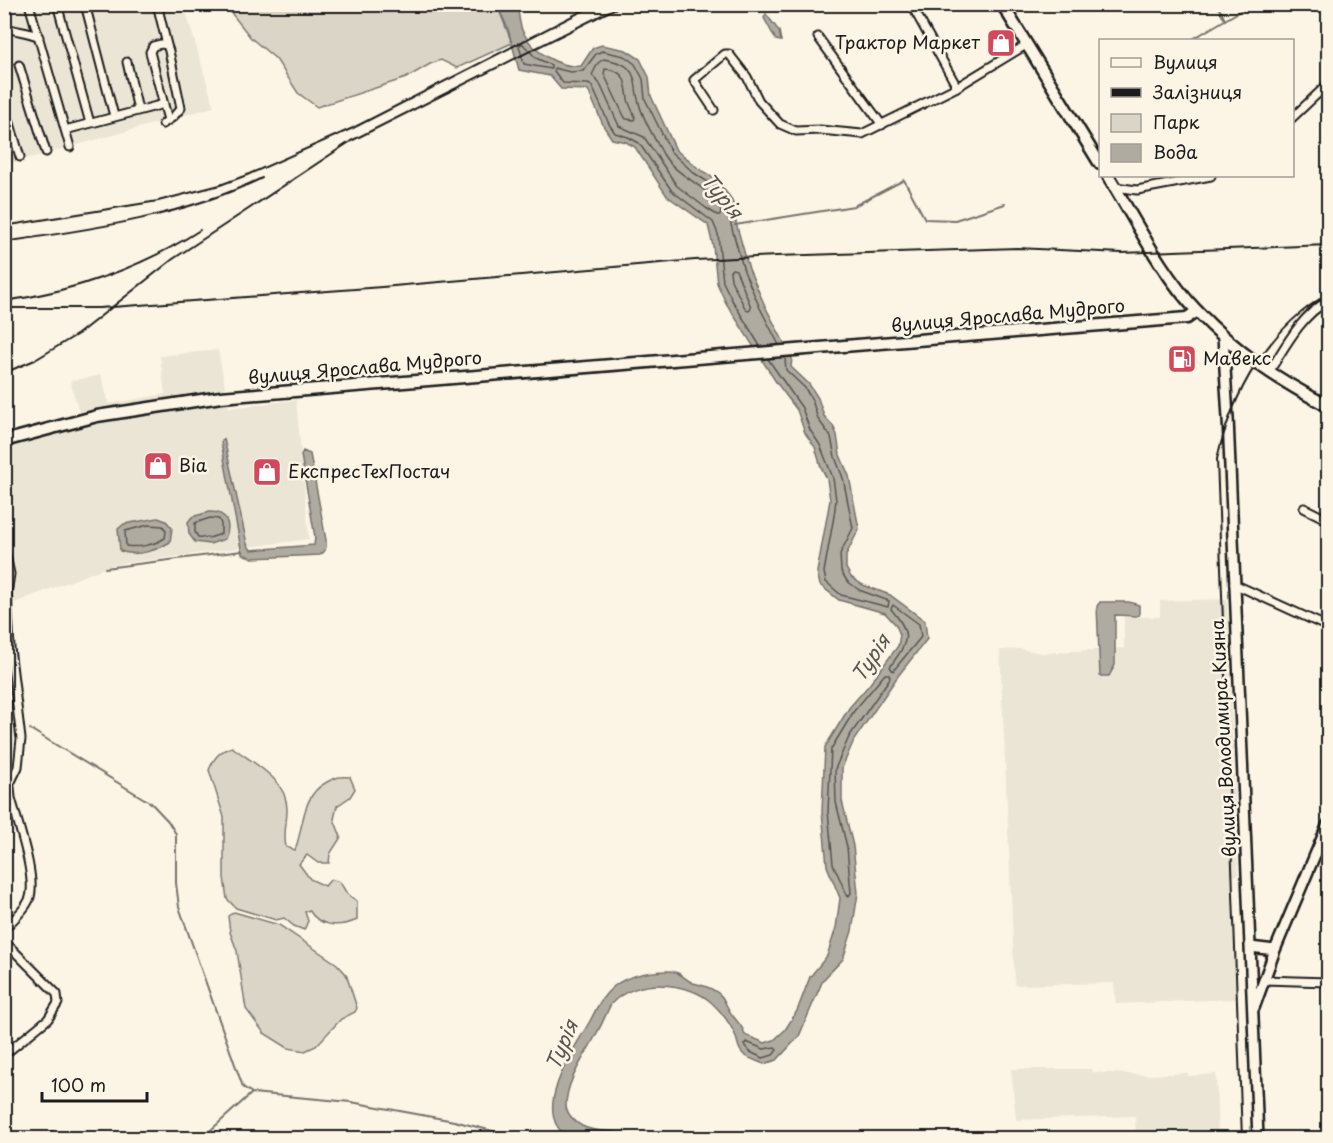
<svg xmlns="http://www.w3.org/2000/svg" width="1333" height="1143" viewBox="0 0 1333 1143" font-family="'Playpen Sans',sans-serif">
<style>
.built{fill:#ebe5d6}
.green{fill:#dbd5c8;stroke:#7c7872;stroke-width:1.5}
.water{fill:#b0aba1;stroke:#75726c;stroke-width:1.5}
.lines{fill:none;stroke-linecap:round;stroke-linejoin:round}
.shore{stroke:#575551;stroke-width:1.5}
.stream{stroke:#75726c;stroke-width:2}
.minor-casing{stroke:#1c1c1c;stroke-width:11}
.secondary-casing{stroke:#1c1c1c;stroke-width:14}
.primary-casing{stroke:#1c1c1c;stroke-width:15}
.trunk-casing{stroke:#1c1c1c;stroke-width:15}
.minor{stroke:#fcf5e5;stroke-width:7}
.secondary{stroke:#fcf5e5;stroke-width:9}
.primary{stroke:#fcf5e5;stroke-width:10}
.trunk{stroke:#fcf5e5;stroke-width:10}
.rail{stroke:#1c1c1c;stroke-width:2}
.labels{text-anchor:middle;stroke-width:5;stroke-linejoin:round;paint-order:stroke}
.poi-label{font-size:18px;fill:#1c1c1c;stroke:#fcf5e5;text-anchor:start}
.street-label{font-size:18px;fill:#1c1c1c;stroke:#fcf5e5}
.water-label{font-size:20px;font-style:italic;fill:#575551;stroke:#fcf5e5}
</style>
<rect width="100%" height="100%" fill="#fcf5e5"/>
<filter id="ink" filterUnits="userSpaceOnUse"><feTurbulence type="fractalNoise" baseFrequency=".0167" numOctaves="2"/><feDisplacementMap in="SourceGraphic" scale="12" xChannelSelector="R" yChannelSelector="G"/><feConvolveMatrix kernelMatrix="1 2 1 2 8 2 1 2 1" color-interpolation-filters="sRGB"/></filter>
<g filter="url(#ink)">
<path class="built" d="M5 5H184L214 107 5 165Z
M218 350 229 408 296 400 309 539 112 565 14 603 5 613V433L79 412 70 381 101 375 109 404 165 394 160 356Z
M1227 599 1238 875 1231 876 1236 999 1116 1004 1114 983 1015 985 1000 650 1020 649 1042 653 1124 648V617H1160V601Z
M1011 1069H1092V1072L1148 1075 1188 1073V1076L1216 1074 1218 1138H1136L1135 1116 1016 1120Z"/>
<path class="green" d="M225 5H497L512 43 457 68 441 60 430 64 406 78 317 107 298 93 276 59 251 38Z
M232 747C253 763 287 779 287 809 287 823 283 834 286 847L295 850C304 827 301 795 327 782 336 777 340 776 350 777L355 789 350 797 337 806 334 819 341 837 330 854 329 863H318L307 855 299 864 310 879 325 886 331 879 340 882 347 894 357 901V920C339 928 319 927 309 910L305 912 308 921 304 930 294 926 284 918 276 920 236 908 227 899 224 877V817L209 770C214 758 219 751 232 747Z
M234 912 279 925 337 964 346 974 357 1008 355 1012 341 1019 316 1046 305 1051 288 1048 264 1033 246 1009 237 951 230 932 228 916Z"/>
<path class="water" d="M497 5H517C519 13 519 25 523 32 533 52 559 68 581 66L593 48 602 45 626 50 640 59 649 77 651 96 676 150 698 168 715 179 730 197 737 212 736 223 749 269 765 306 792 358 791 367 809 384 818 398 824 416 833 426 837 435 840 455 849 476 859 529 846 555V568L851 577 863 585 890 595 925 621 927 639 898 676 854 740 842 768V801L853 846 858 893 852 931 843 959 823 980 799 1036 777 1060 764 1064C757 1061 749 1059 743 1054 738 1049 738 1044 736 1037 732 1026 721 1011 712 1003 687 980 634 978 611 1004 606 1014 602 1024 597 1033 586 1055 566 1080 566 1106 566 1113 576 1123 582 1126 599 1135 620 1128 636 1138 620 1138 575 1143 563 1133 533 1107 576 1046 590 1021 597 1008 601 997 613 987 627 975 651 971 669 971 680 971 684 979 693 983 702 985 716 989 722 997 725 1001 728 1010 733 1016 738 1023 743 1026 745 1035L765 1043 774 1040 785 1030 797 1011 810 977 827 956 836 928 840 898 827 866 822 811 825 747 849 708 869 685 898 646 900 635 896 625 885 613 839 600 820 585 817 572 830 500 827 479 821 467 815 447 805 433 797 410 776 382 726 303 717 283 713 246 708 225 667 196 635 147 626 142 612 139 604 127 588 90 561 89 550 76 519 70 508 29Z
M766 14 779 31 781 41 776 40 764 18Z
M224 439 247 544 251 550 314 545 315 537 301 455 303 451 310 454 326 540C326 547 327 551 320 555L253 558 242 554 221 442Z
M209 512C226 511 232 524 225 539L210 544 195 542 189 534 188 522 192 517Z
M158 518 166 521 172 528 170 542C156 551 136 557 120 551L118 529 124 524Z
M1100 602H1129L1139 605V615L1136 616 1115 615V665L1109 676H1100L1097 606Z"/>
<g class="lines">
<path class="shore" d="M522 43 536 58 551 65V69L524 64 519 46Z
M604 59C612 61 623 62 629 69 637 78 635 89 638 99 642 118 654 137 663 154 677 178 709 184 721 211L720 215H717L706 208 677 186 644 137 619 126 600 84 592 75 598 63Z
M605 69C625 70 626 82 628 99 629 105 633 111 635 117L634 120 626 119 624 116 604 74Z
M732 269 736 270 751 307 749 311 746 310 731 280 730 271Z
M760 346 732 300 723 282 718 234 713 222 672 191 639 143 628 137 615 133 609 124 592 86 588 84 563 83 554 71V68L570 72 583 71 596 54 602 51 624 56 635 64 643 79 645 99 671 152 694 173 711 184 725 200 731 213V225L744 271 760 308 779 345
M768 359 802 408 810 430 820 445 833 478 836 500 834 516 824 572 826 582 841 595 888 607 889 601 859 590 847 581 841 571 840 554 853 528 843 478 835 457 831 437 818 419 812 400 805 388 786 370 785 358
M210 518 219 519 221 524V534L209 538 198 537 195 532V523Z
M148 525 163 526 166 531 165 538C154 545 139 548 126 546L125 531Z
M893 605 919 624 921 637 893 671 890 667C908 641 913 635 891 609Z
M885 674H889L890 678 849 737 835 769 836 802 847 847 851 893 848 897 833 864 828 811 831 749 854 711Z
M746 1042 764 1049 775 1047 777 1050 773 1055 763 1058 750 1052 744 1045Z"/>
<path class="stream" d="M1217 4 1225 20
M1191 40 1252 4
M735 225 854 206 904 180 925 219 955 220 1005 204
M105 568 242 551
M30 729 151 803 168 821 176 834V883L179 907 243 1087 252 1093
M202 1138 252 1093 351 1102 454 1121 520 1138"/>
<g class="minor-casing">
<path id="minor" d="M29 4 70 147
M57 4 90 123
M85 4 114 116
M157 4 167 45
M911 4 957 87
M4 27C16 32 28 31 39 37
M818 37 882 125
M127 62 138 110
M19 65 46 152
M4 103 20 157
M714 110 694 80 725 54H729L747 77 759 101 780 124 796 131 820 130 862 134 957 87 1026 45
M1292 118 1328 84
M163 124 173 117 181 108 169 51 167 45 161 44 153 46 150 52 168 120
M65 130 164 104
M1115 187 1137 190 1211 176
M1269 372C1285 347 1301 315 1328 301
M1304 508 1328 520
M4 546 10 574 7 594 10 648 21 739 18 767 4 796
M1234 584 1328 627
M4 929C13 920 24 911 29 900 38 880 17 821 11 798L10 787
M4 941 57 994 58 1003 48 1019 4 1055
M1264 980 1328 982
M49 1138 52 1136"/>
</g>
<g class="secondary-casing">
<path id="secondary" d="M1223 336 1228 418 1258 1138
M1250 947 1275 950
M1254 1008 1275 950 1328 824"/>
</g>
<g class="primary-casing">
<path id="primary" d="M1002 4 1100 164
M1108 176C1136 221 1160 272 1197 311"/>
</g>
<g class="trunk-casing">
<path id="trunk" d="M4 441 97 416 221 397 1187 318 1197 311C1236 352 1278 380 1328 406"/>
</g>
<use href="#minor" class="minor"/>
<use href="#secondary" class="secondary"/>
<use href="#primary" class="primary"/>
<use href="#trunk" class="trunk"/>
<path class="rail" d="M4 226 158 201 220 185 247 175 353 128 596 4
M4 242C93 229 181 217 262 178
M4 301C73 292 143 267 200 230
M4 308H99L382 287 695 260 777 256 1017 248 1122 253 1328 245
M4 373 35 360 78 334 173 259 351 141 624 4
M1242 1138 1217 459C1232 394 1268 328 1328 294"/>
</g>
</g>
<defs>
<g id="shop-square" transform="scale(1.5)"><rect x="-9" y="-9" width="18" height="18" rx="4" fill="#d1495b" stroke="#fcf5e5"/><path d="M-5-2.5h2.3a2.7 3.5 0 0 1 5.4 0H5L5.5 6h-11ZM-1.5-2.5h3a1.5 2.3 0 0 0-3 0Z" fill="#fff"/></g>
<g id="fuel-square" transform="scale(1.5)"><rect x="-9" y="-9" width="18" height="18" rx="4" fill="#d1495b" stroke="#fcf5e5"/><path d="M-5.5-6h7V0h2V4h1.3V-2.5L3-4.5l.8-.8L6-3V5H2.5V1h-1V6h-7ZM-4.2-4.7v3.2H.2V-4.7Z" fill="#fff"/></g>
</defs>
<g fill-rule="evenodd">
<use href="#shop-square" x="1001" y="43"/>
<use href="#fuel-square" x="1182" y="359"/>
<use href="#shop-square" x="158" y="466"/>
<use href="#shop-square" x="267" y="472"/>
</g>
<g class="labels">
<g class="poi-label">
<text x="980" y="49" text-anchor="end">Трактор Маркет</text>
<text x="1203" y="365">Мавекс</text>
<text x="179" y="472">Віа</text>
<text x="288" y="478">ЕкспресТехПостач</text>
</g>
<g class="street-label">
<text transform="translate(1008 316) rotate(-5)" y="6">вулиця Ярослава Мудрого</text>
<text transform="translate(365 368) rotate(-5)" y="6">вулиця Ярослава Мудрого</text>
<text transform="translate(1224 738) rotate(-93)" y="6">вулиця Володимира Кияна</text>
</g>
<g class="water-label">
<text transform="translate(722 196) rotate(51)" y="7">Турія</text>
<text transform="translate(871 658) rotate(-56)" y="7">Турія</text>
<text transform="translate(562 1045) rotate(-67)" y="7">Турія</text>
</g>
</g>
<rect width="1333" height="1143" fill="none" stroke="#fcf5e5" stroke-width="24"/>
<rect x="12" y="12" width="1309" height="1119" fill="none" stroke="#1c1c1c" stroke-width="2" filter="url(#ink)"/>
<rect x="1099" y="39" width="195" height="138" fill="#fcf5e5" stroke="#a29e95" stroke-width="1.5"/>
<rect x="1111" y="58" width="30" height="9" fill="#fcf5e5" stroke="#a29e95" stroke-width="1.5"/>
<text x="1153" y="69" font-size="18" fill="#1c1c1c">Вулиця</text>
<rect x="1111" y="88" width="30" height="9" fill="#1c1c1c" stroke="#a29e95" stroke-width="1.5"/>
<text x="1153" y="99" font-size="18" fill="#1c1c1c">Залізниця</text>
<rect x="1111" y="114" width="30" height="18" fill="#dbd5c8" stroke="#a29e95" stroke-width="1.5"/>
<text x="1153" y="129" font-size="18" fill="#1c1c1c">Парк</text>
<rect x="1111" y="144" width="30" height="18" fill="#b0aba1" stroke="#a29e95" stroke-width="1.5"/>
<text x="1153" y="159" font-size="18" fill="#1c1c1c">Вода</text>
<path d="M42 1092v9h105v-9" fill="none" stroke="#1c1c1c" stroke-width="3"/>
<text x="51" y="1092" font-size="18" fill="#1c1c1c" stroke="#fcf5e5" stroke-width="4.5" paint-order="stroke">100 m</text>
</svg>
